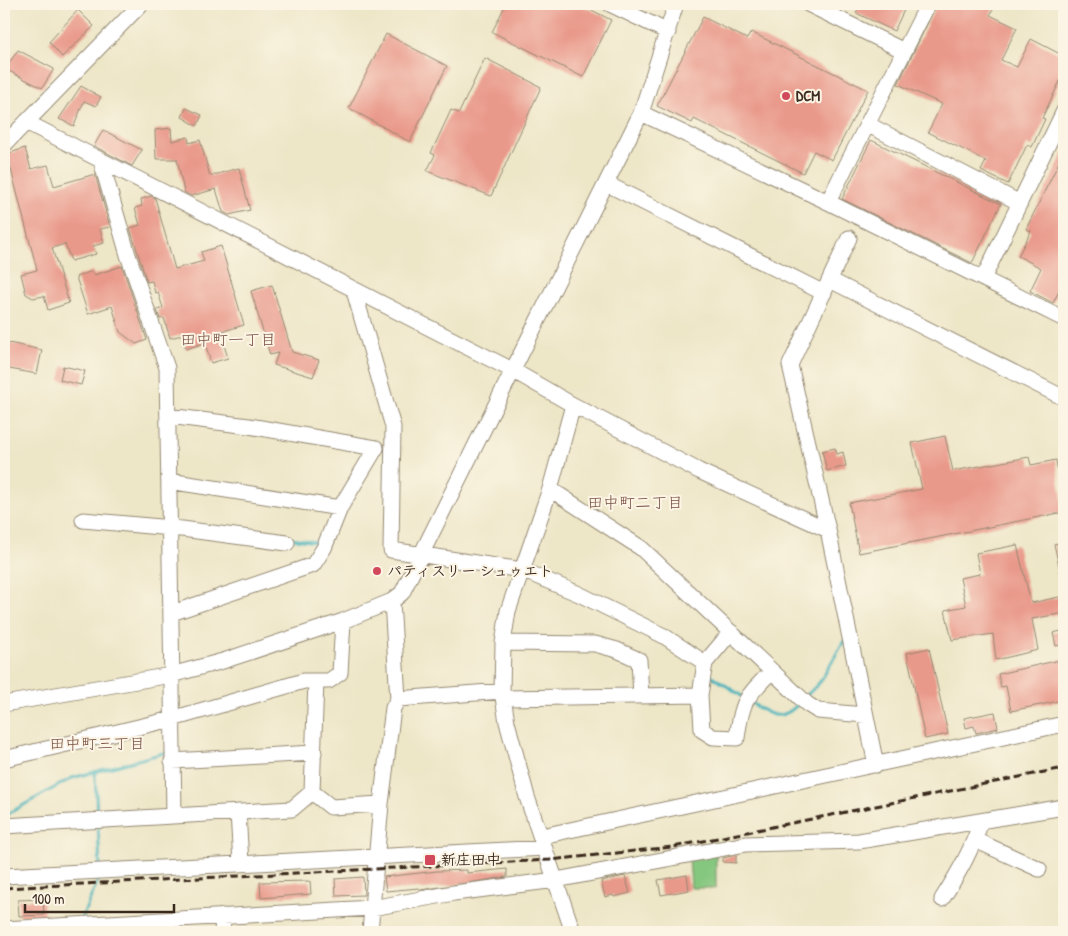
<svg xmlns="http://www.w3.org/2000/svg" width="1068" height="936" viewBox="0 0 1068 936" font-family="'Patrick Hand','Klee One',sans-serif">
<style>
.green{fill:#86c780;stroke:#60784f}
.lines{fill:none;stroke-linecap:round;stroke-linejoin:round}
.stream{stroke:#43b3bc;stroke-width:3}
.building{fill:#e9998a}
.minor-casing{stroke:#948872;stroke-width:17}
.minor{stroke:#fff;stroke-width:15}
.rail{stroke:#3b2a1e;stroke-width:3;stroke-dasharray:8 4;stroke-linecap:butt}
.poi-dot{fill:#d1495b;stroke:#fcf5e5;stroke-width:2}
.labels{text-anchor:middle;stroke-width:4;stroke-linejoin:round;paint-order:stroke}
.poi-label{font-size:15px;font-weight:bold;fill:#3b2a1e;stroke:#fcf5e5;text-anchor:start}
.neighbourhood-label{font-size:16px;fill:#785144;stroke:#fcf5e5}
</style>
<rect width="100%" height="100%" fill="#fcf5e5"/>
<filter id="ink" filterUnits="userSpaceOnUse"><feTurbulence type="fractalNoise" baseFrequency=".02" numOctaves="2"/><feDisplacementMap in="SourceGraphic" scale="10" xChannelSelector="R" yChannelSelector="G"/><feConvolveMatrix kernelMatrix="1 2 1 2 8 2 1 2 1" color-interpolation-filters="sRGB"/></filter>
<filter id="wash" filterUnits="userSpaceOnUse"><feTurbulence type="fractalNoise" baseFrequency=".0096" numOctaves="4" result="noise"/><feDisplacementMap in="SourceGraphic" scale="20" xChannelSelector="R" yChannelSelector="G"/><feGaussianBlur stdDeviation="1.12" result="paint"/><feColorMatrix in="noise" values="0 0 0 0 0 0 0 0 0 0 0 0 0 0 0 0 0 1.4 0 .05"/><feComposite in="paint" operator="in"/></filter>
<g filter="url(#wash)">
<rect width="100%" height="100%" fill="#ede6c7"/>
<path class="green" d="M716 854V888H691L689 857Z"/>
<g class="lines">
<path class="stream" d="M290 538 316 542
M709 674 743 697
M806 696 820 682 844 641
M750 702C770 716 782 723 800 702
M95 772 97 817
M4 816 72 778 167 752
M98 826 100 867
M81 920 100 876"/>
</g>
<g id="blocks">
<path class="building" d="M506 4H580L611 20 583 77 492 32Z
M861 4H907L894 31 856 13Z
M937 4H985L994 8 990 15 1017 28 1001 60 1017 67 1031 39 1064 56V73L1042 118 1045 119 1032 147 1027 145 1008 184 981 171 986 161 928 132 942 104 898 84Z
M78 10 94 26 62 57 49 42Z
M703 17 747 39 751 32 868 90 832 160 814 151 803 173 694 119 692 123 657 106Z
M386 34 447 66 410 142 349 108Z
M18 50 54 69 42 88 5 69Z
M485 58 541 87 491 196 427 171 435 155 431 153 451 110 459 113Z
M81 86 101 97 96 106 84 101 74 126 59 119Z
M186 108 202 115 197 126 182 117Z
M171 128 172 141 188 137 189 143 200 140 210 176 239 168 250 210 229 215 223 212 216 189 191 196 184 192 177 159H156L155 130Z
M103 130 142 150 132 166 94 146Z
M871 140 1001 204 972 263 842 199Z
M25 148 31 169 48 165 54 186 95 174 110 227 100 229 104 243 93 246 96 254 71 261 65 244 52 248 69 303 48 310 44 296 33 298 26 294 21 274 37 270 7 154Z
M1064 152V281L1053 303 1030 291 1041 268 1018 256 1031 231 1026 229Z
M151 196 155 198 175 269 204 261 201 252 221 246 244 325 220 332 228 358 211 363 205 343 186 349 182 335 170 338 164 318 160 319 157 310 163 308 158 292 155 293 152 281 147 282 130 228 140 225 135 208 142 206 141 199Z
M122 266 147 340 136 344 120 332 112 306 88 314 76 277 92 271 94 275Z
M272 285 292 352 319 360 313 377 274 365 278 353 270 355 251 291Z
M4 342 42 350 37 374 4 368Z
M63 366 85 371 81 385 60 380Z
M945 436 953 471 1029 457 1031 465 1056 460 1064 512 859 553 849 503 922 489 912 443Z
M835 448 837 454 843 452 846 466 827 471 822 451Z
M1064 542V575H1061L1054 544Z
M1017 545 1031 603 1064 596V613L1032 619 1038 650 996 660 993 634 952 640 945 610 966 606 960 578 980 574 976 553Z
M1061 631 1064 644 1056 646 1053 633Z
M929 648 948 734 925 739 907 653Z
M1064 659V700L1011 711 1006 686 1001 687 998 674Z
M995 712 998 728 976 733 974 726 966 728 964 718Z
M736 855V863L723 862V858Z
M507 869V877L420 890 419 888 386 891 384 877 437 871 467 870V873Z
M687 875 689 890 661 895 658 880Z
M625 876 630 893 614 897 613 895 605 897 601 881Z
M363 877 364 895 336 896 335 879Z
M310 881 311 894 261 898 260 882Z
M43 899 44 915 19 916 18 900Z"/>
</g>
</g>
<g filter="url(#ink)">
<use href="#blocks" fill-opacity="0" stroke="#948872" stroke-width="1"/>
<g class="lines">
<g class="minor-casing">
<path id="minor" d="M610 4 668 32
M808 4 904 51
M641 113 828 202 1064 319
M26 122 514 371 573 405 699 471 828 530 876 765
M867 124 1020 203
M4 145 141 4
M101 161 128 255 167 368 174 816
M607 184 824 293
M828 202 928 4
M983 279 1064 111
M830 280 1064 398
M354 291 393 427 391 550 522 570 579 594 664 636 705 663
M573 405 550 489 508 611 503 643 502 691 507 722 527 797 573 932
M168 416 249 426 376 448 340 508 324 548 313 565 172 613
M169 481 340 508
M550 489 641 548 807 704 818 711 865 715
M83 520 182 529 287 543
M828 530 790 365 849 238
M731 632 705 663 700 695 702 730 713 737 737 738C742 700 745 698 772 671
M503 643 595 644 617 650 639 660 641 696
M504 698 700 695
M398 699 502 691
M4 704 171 675 223 661 343 621 392 601 402 593 641 113 676 4
M4 759 172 719 304 681H329L340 673 343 621
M172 761 314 753
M312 792 331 807 381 804
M238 812 241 863
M4 826 292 809 312 792 316 681
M542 836 1064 724
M975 840 1039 869
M4 876 545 848
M942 899C958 874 972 850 981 821
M4 929 372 908 454 893 556 880 746 844 859 841 1064 807
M222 932 223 916
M370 932 381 804 393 708 398 699 392 601"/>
</g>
<use href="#minor" class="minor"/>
<path class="rail" d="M4 888 550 860 673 847 1064 768"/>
</g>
</g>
<g class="poi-dot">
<circle cx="786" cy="96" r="5"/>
<circle cx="377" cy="571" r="5"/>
<rect x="424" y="854" width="12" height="12" rx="2.5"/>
</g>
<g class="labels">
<g class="poi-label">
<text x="796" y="101">DCM</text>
<text x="387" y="576">パティスリー シュゥエト</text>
<text x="441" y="865">新庄田中</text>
</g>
<g class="neighbourhood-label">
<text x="228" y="345">田中町一丁目</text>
<text x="635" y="508">田中町二丁目</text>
<text x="97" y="749">田中町三丁目</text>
</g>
</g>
<rect width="1068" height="936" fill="none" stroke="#fcf5e5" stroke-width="20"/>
<path d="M25 904v8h149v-8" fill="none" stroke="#3b2a1e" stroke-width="2.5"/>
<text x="32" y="904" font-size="15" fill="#3b2a1e" stroke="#fcf5e5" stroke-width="4" paint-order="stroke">100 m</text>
</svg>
